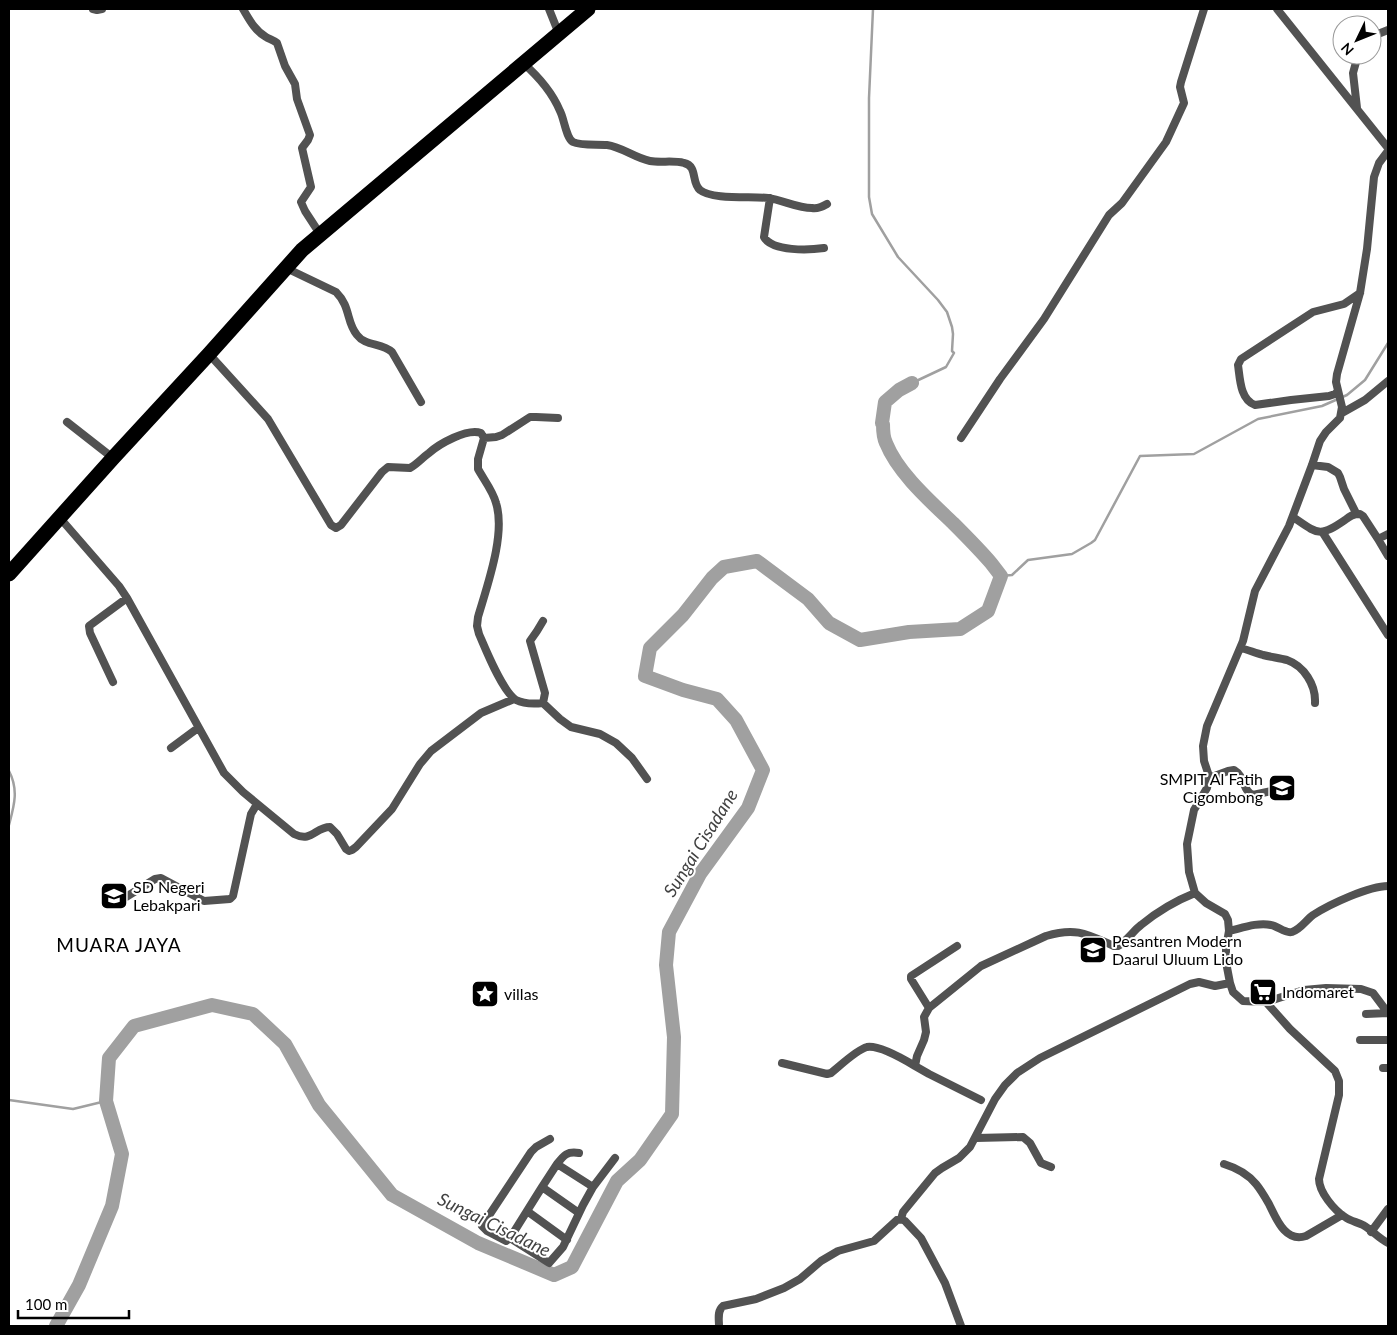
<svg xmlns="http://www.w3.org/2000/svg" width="1397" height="1335" viewBox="0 0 1397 1335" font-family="Lato,sans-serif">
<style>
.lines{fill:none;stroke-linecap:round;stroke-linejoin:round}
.stream{stroke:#a0a0a0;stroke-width:2.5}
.river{stroke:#a0a0a0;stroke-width:14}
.street{stroke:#525252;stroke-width:8}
.highway{stroke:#000;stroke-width:15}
.labels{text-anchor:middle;stroke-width:4;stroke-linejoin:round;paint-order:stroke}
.poi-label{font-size:16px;fill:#000;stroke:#fff;text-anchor:start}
.water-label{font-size:18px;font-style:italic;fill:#414141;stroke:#fff}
.quarter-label{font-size:19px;letter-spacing:1px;fill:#000;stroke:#fff}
</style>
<rect width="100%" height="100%" fill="#fff"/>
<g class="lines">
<path class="stream" d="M873 9 869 98V197L872 214 898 257 938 300 947 312 952 327 953 334 952 351 954 353 946 367 912 383
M1001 576 1012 575 1028 560 1072 554 1091 543 1095 540 1140 456 1194 454 1258 419 1322 406 1347 395 1365 380 1388 343
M9 771C19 790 14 806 9 825
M9 1100 73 1109 106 1101"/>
<path class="river" d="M56 1326 79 1285 112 1206 122 1154 106 1101 109 1058 134 1026 212 1005 253 1014 285 1044 319 1105 392 1195 478 1243 554 1275 572 1267 617 1181 640 1160 672 1114 674 1037 666 965 669 932 700 874 748 808 763 770 736 720 717 699 683 690 645 676 650 648 683 615 712 578 724 567 757 561 808 599 829 623 860 640 909 632 960 629 988 611 1001 576 991 563C979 549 966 536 953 523 930 501 898 473 886 443 883 437 883 431 883 424L882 423 885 402 899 390 912 383"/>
<path class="street" d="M93 9 97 10 102 9
M243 9C249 19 255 31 266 37 269 39 273 40 277 43L285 66 295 84 297 99 310 135 308 140 302 148 311 187 301 202 305 211 320 234
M549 9 559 34
M1277 9 1388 148
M1372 39 1378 34 1388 30
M523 63C539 77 552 92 560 111 564 118 566 138 573 142 581 146 598 144 607 145 622 147 635 158 650 161 661 163 673 160 684 163 698 166 691 183 700 190 712 200 752 196 768 198 783 200 797 208 812 208 818 209 822 207 827 204
M1357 108 1353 73 1358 55
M1388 151 1379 163 1374 177 1367 249 1360 293 1337 374 1336 382 1342 407 1340 418 1326 432 1320 441 1312 465 1289 526 1255 591 1243 641 1207 726 1203 746 1204 761 1208 773V783L1207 788 1194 810 1187 844 1189 872 1195 893 1206 903 1225 914 1228 920 1229 931 1226 948V962L1230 983 1233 992 1243 1001 1266 1002 1290 1029 1335 1071 1339 1081V1095L1319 1179C1319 1192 1334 1210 1345 1217 1350 1221 1357 1222 1363 1225 1372 1230 1378 1238 1388 1243
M770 198 764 237C772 252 810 250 824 248
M286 268 336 292C351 307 346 322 357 335 365 346 382 343 392 352L421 402
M209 354 268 419 331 525 336 528 341 525 382 472 388 467 410 468C417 464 422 458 429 453 439 444 467 428 481 433L484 438 478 459V469C484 480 493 491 496 503 506 534 487 586 478 617L477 626 479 634C486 650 502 691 516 700 524 704 534 704 543 703L560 719 571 727 600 734 616 743 632 758 647 779
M1338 391 1335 394 1329 396 1291 400 1255 405C1240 400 1240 378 1238 365L1241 359 1313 312 1344 304 1360 293
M1342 413 1365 400 1388 381
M67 422 113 458
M484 438 496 437 502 435 530 417H536L558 418
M961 438 1000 379 1044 319 1109 215 1122 203 1166 142 1184 103 1180 87 1181 82 1204 9
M1312 465 1328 467 1338 473 1340 477 1344 489 1356 513
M1293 517C1318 534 1319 538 1345 520 1350 516 1353 514 1360 514L1363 516 1378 539 1388 534
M60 518 119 586 127 598 224 773 243 792 294 834C312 843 315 827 330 827L337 834 346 849 349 851 352 850 356 847 392 809 420 764 431 751 481 713 514 699
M1323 533 1388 635
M1378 539 1388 556
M543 621 537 631 530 641 545 693 543 703
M1241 648C1248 650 1256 653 1263 655 1271 657 1279 658 1287 660 1304 666 1316 685 1315 703
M113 682 90 633 89 626 127 598
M171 748 198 728
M1209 778 1228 771 1234 770C1246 777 1242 791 1253 795L1285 788
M126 897 155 879 161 878 204 901 230 899 233 896 251 814 257 804
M1229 931C1242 928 1258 922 1271 925 1278 926 1285 934 1292 932 1301 929 1306 920 1313 915 1330 904 1369 886 1388 886
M1266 1002 1304 990 1326 988 1361 989 1373 993 1388 1013
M929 1008 911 979V976L957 946
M1366 1014 1388 1013
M1360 1040H1388
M782 1063 827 1074 831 1073C840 1066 856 1050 867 1047 879 1045 905 1060 915 1066L917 1056 924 1040 926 1032 924 1017 929 1008 981 966 1046 936C1076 927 1087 934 1114 946H1118C1127 941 1133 931 1141 925 1158 911 1175 901 1195 893
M915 1066 929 1074 981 1100
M1383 1068H1388
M976 1138 1023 1137 1030 1143 1041 1163 1051 1167
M550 1139 536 1147 531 1152 482 1226 487 1231 506 1241 510 1238 549 1263 563 1247 583 1205 593 1187 615 1158
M579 1153C567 1151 564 1155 557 1164L593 1187
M557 1164 542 1187 579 1213
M1224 1164C1237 1168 1247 1173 1256 1184 1261 1190 1265 1197 1269 1204 1276 1218 1285 1243 1306 1236L1342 1215
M527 1211 567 1240
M901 1219 903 1212 935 1173 942 1168 959 1158 970 1147 995 1099 1005 1085 1017 1073 1040 1058 1190 984 1199 982 1215 986 1230 983
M1371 1232 1388 1209
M510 1238 542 1187
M719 1326C719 1319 717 1311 723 1306L756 1299 784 1288 800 1279 821 1261 838 1251 874 1241 897 1220 901 1219 905 1221 921 1238 945 1283 961 1326"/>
<path class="highway" d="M9 574 113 458 209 354 302 250 588 9"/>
</g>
<defs>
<g id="school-square" transform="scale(1.4375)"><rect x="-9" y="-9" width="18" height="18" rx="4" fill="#000" stroke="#fff"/><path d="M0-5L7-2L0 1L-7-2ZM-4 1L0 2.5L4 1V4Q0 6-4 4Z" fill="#fff"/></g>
<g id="supermarket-square" transform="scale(1.4375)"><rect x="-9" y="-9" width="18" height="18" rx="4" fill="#000" stroke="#fff"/><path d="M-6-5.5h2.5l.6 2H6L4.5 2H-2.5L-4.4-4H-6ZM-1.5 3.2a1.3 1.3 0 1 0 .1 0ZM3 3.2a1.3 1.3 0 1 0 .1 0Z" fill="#fff"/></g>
<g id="sight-square" transform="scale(1.4375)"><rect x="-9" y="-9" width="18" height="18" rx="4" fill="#000" stroke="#fff"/><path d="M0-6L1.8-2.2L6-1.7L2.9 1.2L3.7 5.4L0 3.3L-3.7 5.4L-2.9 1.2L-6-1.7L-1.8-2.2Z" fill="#fff"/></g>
</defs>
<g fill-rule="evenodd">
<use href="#school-square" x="1282" y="788"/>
<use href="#school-square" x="114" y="896"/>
<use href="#school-square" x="1093" y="950"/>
<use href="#supermarket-square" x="1263" y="992"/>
<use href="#sight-square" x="485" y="994"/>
</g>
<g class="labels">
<g class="poi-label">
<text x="1263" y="785" text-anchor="end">SMPIT Al Fatih<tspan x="1263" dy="18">Cigombong</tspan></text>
<text x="133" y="893">SD Negeri<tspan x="133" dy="18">Lebakpari</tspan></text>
<text x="1112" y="947">Pesantren Modern<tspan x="1112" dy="18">Daarul Uluum Lido</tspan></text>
<text x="1282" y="998">Indomaret</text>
<text x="504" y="1000">villas</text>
</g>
<g class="water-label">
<text transform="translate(701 843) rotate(-58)" y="6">Sungai Cisadane</text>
<text transform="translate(494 1225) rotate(26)" y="6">Sungai Cisadane</text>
</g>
<g class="quarter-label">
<text x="119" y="952">MUARA JAYA</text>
</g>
</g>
<rect width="1397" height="1335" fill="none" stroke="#000000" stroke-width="20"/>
<g transform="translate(1357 40) rotate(227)"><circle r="24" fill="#ffffff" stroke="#999999"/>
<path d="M0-4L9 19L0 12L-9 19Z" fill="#000000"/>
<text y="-8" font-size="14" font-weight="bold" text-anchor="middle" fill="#000000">N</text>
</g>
<path d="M18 1310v8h111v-8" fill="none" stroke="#000000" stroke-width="2.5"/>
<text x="25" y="1310" font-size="15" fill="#000000" stroke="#ffffff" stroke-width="4" paint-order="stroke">100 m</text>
</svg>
